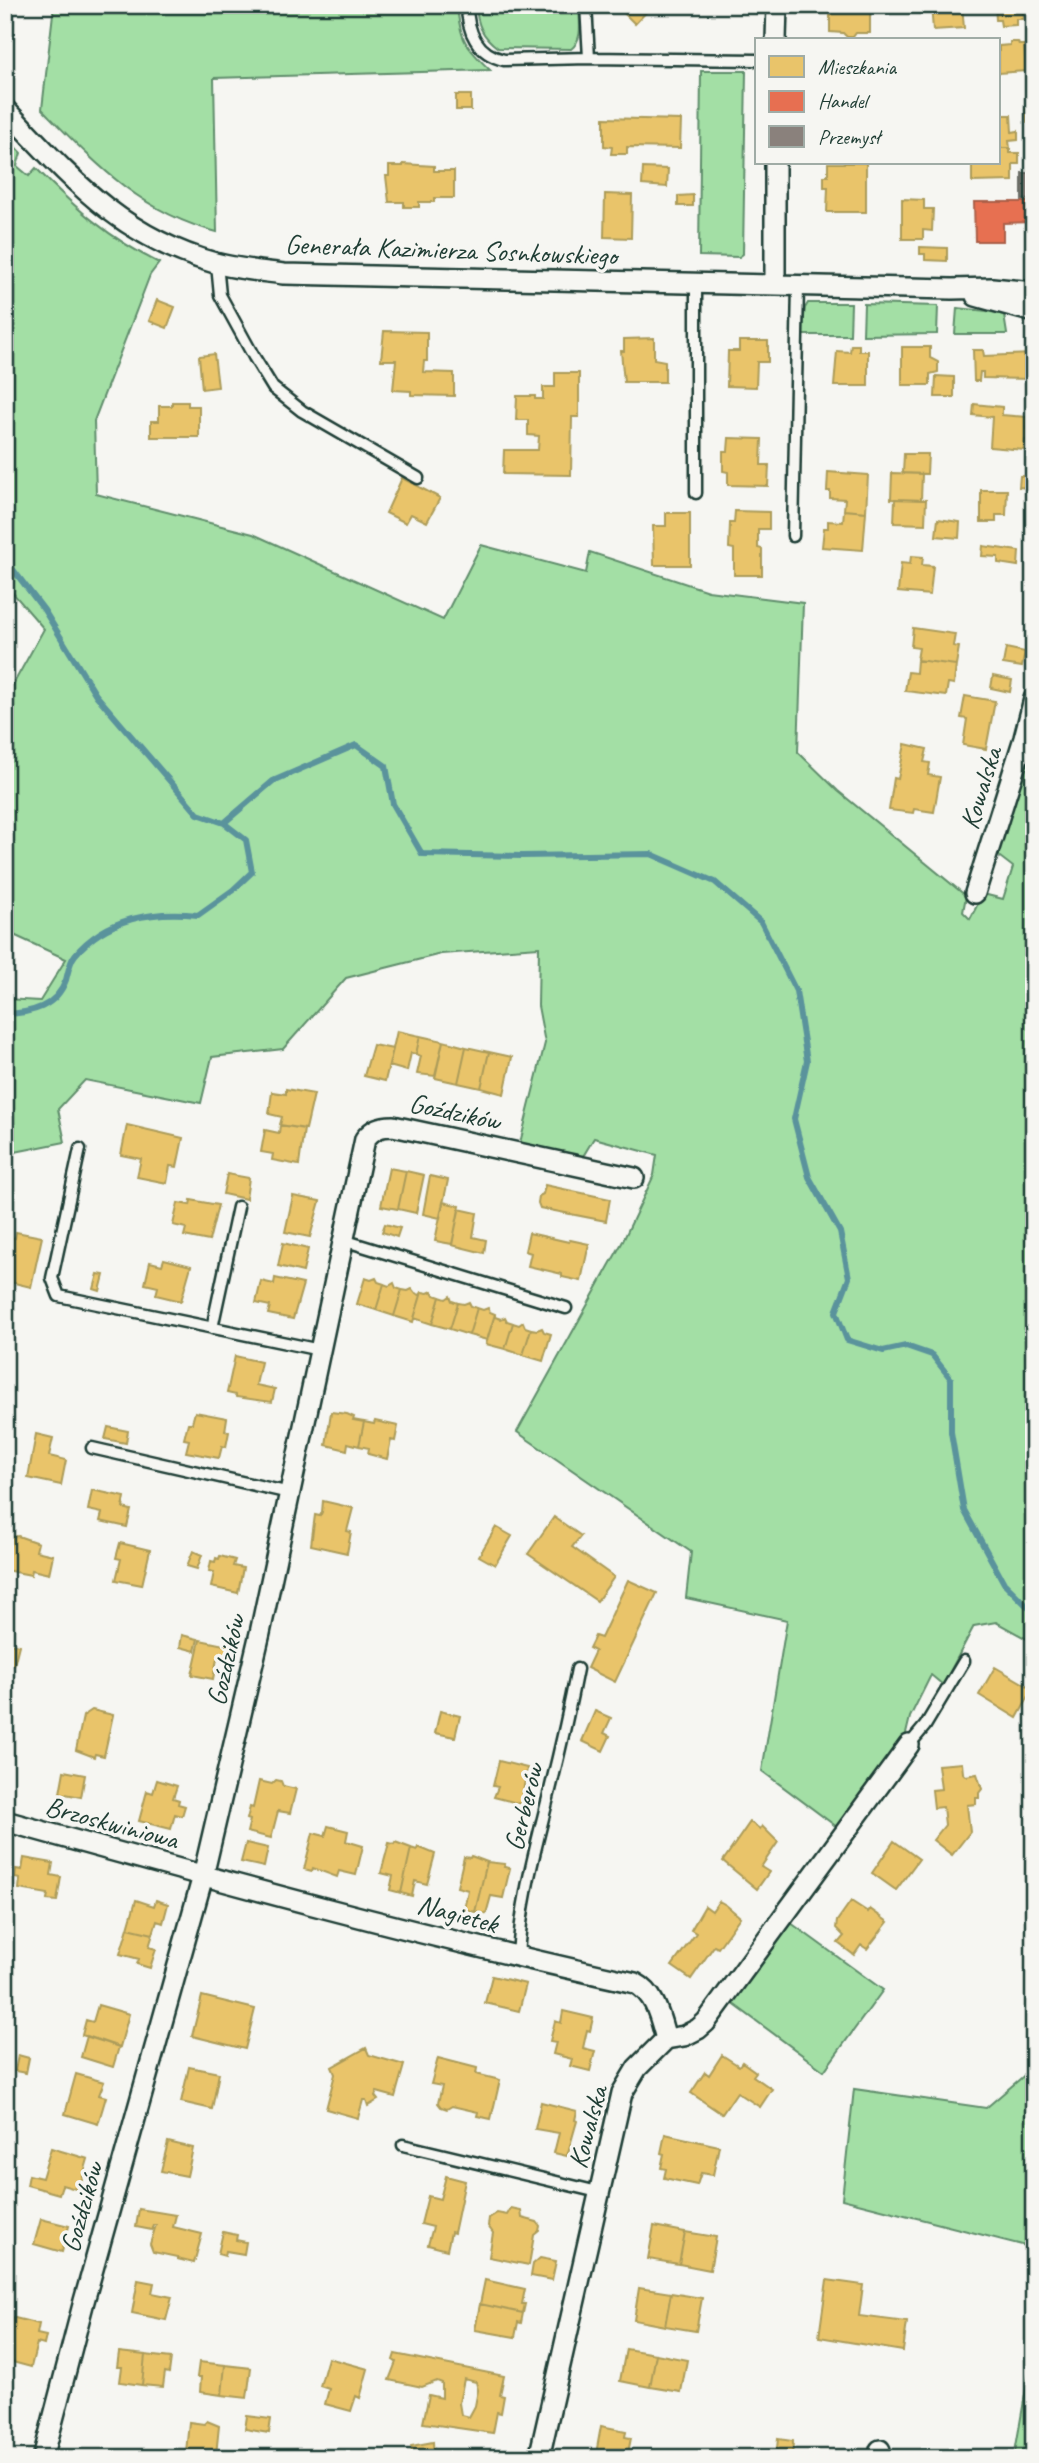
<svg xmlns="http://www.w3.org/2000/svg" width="1039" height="2463" viewBox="0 0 1039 2463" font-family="Caveat,sans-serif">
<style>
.green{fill:#a3dfa5;stroke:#618e6c;stroke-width:2}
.homes{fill:#e9c46a;stroke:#ac9c5a;stroke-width:2;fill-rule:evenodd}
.shops{fill:#e76f51;stroke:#ab6048;stroke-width:2}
.industry{fill:#8a817c;stroke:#6a6d66;stroke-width:2}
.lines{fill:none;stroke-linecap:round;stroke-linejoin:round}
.stream{stroke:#5a939c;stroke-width:6}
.service-casing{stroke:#1f3d34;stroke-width:15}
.minor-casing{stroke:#1f3d34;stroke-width:24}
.service{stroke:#f6f6f2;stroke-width:10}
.minor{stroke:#f6f6f2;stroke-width:19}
.labels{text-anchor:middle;stroke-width:7;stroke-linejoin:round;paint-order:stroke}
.street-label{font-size:28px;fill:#1f3d34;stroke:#f6f6f2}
</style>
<rect width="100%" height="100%" fill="#f6f6f2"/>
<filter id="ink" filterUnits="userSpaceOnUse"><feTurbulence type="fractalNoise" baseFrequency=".0143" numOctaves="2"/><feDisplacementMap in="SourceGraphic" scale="14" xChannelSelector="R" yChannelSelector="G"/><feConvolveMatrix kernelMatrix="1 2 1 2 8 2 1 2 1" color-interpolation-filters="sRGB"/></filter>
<g filter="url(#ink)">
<path class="green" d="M54 5H457C460 40 465 46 490 70L214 78 217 232C141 213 95 163 42 109Z
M476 5H579C579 20 584 39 571 49L498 48C482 36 477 25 476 5Z
M701 71H746L743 254 739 257 699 256Z
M5 136 21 153 17 166 29 176 36 168C75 208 109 238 159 263L150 275 94 421 96 494 253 534 443 620 481 545 586 573 590 552 708 591 803 603 798 752 838 791 966 896 963 912 970 919 983 894 1003 899 1013 867 996 854 1034 730V1643L996 1622 974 1626 943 1685 931 1675 910 1717 905 1738 841 1830 762 1771 787 1620 686 1598 691 1552 517 1432 623 1241 654 1175 657 1155 594 1138 582 1158 520 1143 545 1043 538 1006 539 947 441 954 346 978 283 1049 212 1057 201 1103 85 1080 58 1109 65 1142 5 1154V999L40 1001 66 959 5 931V699L44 629 5 584Z
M808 303H851L850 335H802L805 308Z
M864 304 938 306 937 334 863 335Z
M957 308 987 311 1004 315 1007 334H955Z
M791 1923 883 1990 824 2071 732 2003Z
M1034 2067V2248L842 2199 854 2089 986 2108Z
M1034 2343V2458H1014Z"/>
<path class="homes" d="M616 5H653L635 24Z
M837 5H870V33H856L853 37H847L843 33 830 32V7Z
M931 5H962L964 28 933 30Z
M995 5H1023V19H1016V25L1001 26 1000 20H996Z
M1010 42H1018L1019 45H1024L1026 71 999 73V46L1010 45Z
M456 95H471V110H456Z
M1026 109H1034V122H1027Z
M999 115H1011L1012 132 1018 131V140L1009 141 1010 148H999Z
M604 118 681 120 680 148 627 147V154H611L612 147 604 146Z
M999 148H1010V153H1019V164H1013V181L972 182V163H999Z
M828 163H866V212H827L828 187H824V176H828Z
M403 164 434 166V171H454V198H434V202H419V207H404V202H389L386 176H389V166H403Z
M643 168 668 169 667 187 642 185Z
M605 194 632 195 631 238 604 237Z
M693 195V206H678V196Z
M902 199 924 200V209H933L932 231 923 230V239H902Z
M920 247 947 248V261L925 260V254H920Z
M157 300 175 307 167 328 149 321Z
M384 331 427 332V361H424L423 372 454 373V396L411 395V391L393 390 396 360H381Z
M654 338V359L665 361V382H624L621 351H624V339Z
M739 341H768V362H757L756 387 727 386 728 351H739Z
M851 345H859V351H868V386H834L837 351 850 352Z
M902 347H930V358L938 362V372L930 374V385H902Z
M973 350H983L984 356 1031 354 1030 379 983 378V372H980L979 381H974Z
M214 354 218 387 202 389 199 356Z
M555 373H579V417H572L571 475 503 474 504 450H538L539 436 528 435V420H516L517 396H535V399H543V387H555Z
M936 376 954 377V397H935Z
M172 402H188V406H199V437H151V421H159V406H172Z
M974 404 1002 407V415L1027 417 1026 429H1031L1030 440H1025L1024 450 990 447 992 417 973 415Z
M729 438 762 439 761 465H769L768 486 728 485V472L723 471V451H728Z
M904 454H928L927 474 903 473Z
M828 472 868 475 866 512 844 510 845 499 830 498V491H827Z
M892 473 922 474 921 500 891 499Z
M1020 476H1029L1028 488 1019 487Z
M402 478 440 498 427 522 411 514 406 523 386 513Z
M981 490H1007L1006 515H996V522H981Z
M895 499 926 500 925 524 894 523Z
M844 510 866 512 863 550 822 547 824 528H828V521L843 522Z
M735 511 769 512V529H758V548L762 549V575H734V549L729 548 730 523H734Z
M666 513H690V565H654L653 526H666Z
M938 519 960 522 959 538 936 536Z
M983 546 1019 551 1018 566 998 563V557L982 556Z
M911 556 923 557 922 565 933 566 930 595 898 592 901 563 910 564Z
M913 628 955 634 953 646 959 647 956 665 917 660 919 648 911 647Z
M1006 648 1025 652 1022 667 1003 664Z
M917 660 956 665 954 684 948 683 946 696 905 691 908 672 916 673Z
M993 676 1012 680 1010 692 991 688Z
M965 696 995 701 986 749 963 745 967 719 961 718Z
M905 744 927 749 924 762 930 763 928 775 940 777 934 812 914 809 913 813 889 810 894 778 898 779Z
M397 1031 420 1036 416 1054 411 1053 407 1071 389 1066Z
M420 1036 443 1041 435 1076 417 1074 421 1056 416 1054Z
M443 1041 466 1047 458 1083 435 1078Z
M373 1045 393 1049 385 1081 364 1076Z
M466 1047 489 1052 481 1088 458 1083Z
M489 1052 512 1057 504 1094 481 1088Z
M286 1089 314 1094 306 1129 280 1125 282 1117 269 1114 272 1092 286 1094Z
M127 1125 183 1138 177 1167 170 1166 167 1183 137 1177 141 1159 121 1155Z
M280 1125 304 1129 299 1165 272 1160 273 1154 261 1152 265 1130 279 1133Z
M389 1168 406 1171 398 1209 381 1206Z
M406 1171 424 1175 416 1213 398 1209Z
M227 1174 249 1178 246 1199 223 1194Z
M430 1176 448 1180 440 1218 423 1214Z
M545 1185 610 1199 606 1221 540 1208 538 1203 539 1196 543 1194Z
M293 1196 320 1201 310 1237 285 1232Z
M191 1200 218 1205 209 1241 184 1236 186 1228 173 1225 178 1203 190 1205Z
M443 1202 460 1206 452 1244 435 1241Z
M459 1209 477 1213 473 1237 486 1240 484 1253 452 1245Z
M385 1224 400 1228 397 1237 382 1232Z
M16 1232 42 1237 31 1287 6 1281 10 1262 5 1261V1258L10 1237 15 1238Z
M529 1233 569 1242 570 1240 589 1244 581 1281 562 1277V1274L528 1266 531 1253 525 1251Z
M283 1243 308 1249 303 1272 278 1266Z
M164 1259 191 1266 181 1301 156 1295 158 1287 145 1284 150 1262 162 1265Z
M98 1274 104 1275 100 1291 94 1289Z
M275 1278 303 1284 293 1319 268 1314 270 1306 256 1303 261 1281 274 1284Z
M365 1278 371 1280 376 1278 378 1282 384 1284 376 1310 357 1304Z
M394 1283 396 1288 402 1290 394 1316 376 1310 384 1284 389 1286Z
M412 1289 415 1293 420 1295 422 1292 413 1322 394 1316 402 1290 408 1291Z
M432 1291 434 1295 440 1297 432 1324 414 1318 422 1292 428 1293Z
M450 1296 452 1301 458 1303 450 1329 432 1324 440 1297 446 1299Z
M469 1302 471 1306 477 1308 469 1335 450 1329 458 1303 464 1304Z
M477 1308 483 1310 488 1308 490 1312 495 1314 487 1340 469 1335Z
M495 1314V1317L501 1319 505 1317 507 1321 513 1323 505 1349 486 1344Z
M523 1322 525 1327 531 1329 523 1355 505 1349 513 1323 519 1325Z
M542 1328 544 1332 551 1334 543 1361 523 1355 531 1329 537 1330Z
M235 1356 261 1362 256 1385 275 1389 272 1402 236 1397V1395L227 1393Z
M195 1412 227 1418 225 1431 229 1432 226 1447 222 1446 219 1458 186 1452 189 1440 184 1439 188 1423H192Z
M331 1412 347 1414 354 1417 353 1420 364 1422 359 1446 348 1443 347 1450 326 1445Z
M375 1421 398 1426 395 1441 391 1440 387 1459 368 1454 369 1448 359 1446 364 1422 374 1424Z
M108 1427 128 1431 126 1443 105 1439Z
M36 1434 53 1438 49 1456 66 1460 61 1485 28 1478Z
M92 1490 125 1497 123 1508 131 1510 127 1527 100 1521 102 1513 88 1510Z
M323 1501 353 1508 347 1531 351 1532 347 1553 311 1545 315 1515 320 1516 322 1512Z
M554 1517 581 1536 572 1547 614 1577 597 1601 528 1554Z
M496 1527 512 1536 495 1565 479 1556Z
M18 1536 38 1543 36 1551 53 1555 49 1574 32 1570 31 1575 5 1570 12 1537Z
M120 1543 150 1550 142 1585 116 1580 121 1559 116 1558Z
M193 1551 202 1555 197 1569 187 1566Z
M220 1556 235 1560 233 1566 243 1568 238 1593 211 1587 214 1572 209 1571 211 1561 215 1562 216 1558 219 1559Z
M628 1580 657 1593 615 1682 587 1668 595 1651 589 1648 595 1636 601 1638Z
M182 1635 198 1639 195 1651 180 1647Z
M200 1640 229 1646 227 1661 217 1659 213 1679 192 1675Z
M5 1642 19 1645 14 1665 5 1663Z
M995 1667 1033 1689 1017 1718 979 1695Z
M92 1710 113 1715 104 1756 95 1754 94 1757 76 1750 83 1716Z
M440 1711 460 1716 455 1737 435 1733Z
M595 1711 611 1718 604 1733 610 1736 603 1751 582 1741Z
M499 1761 527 1768 521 1804 494 1797 498 1787 493 1786Z
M962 1763 963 1773 966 1776 977 1774 982 1789 979 1793V1798H976V1804L967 1805 970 1832 952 1855 933 1840 945 1825 943 1807 934 1808 932 1790 941 1789 938 1765Z
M64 1771 85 1775 81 1797 60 1793Z
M157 1780 177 1786 173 1798 179 1800 178 1804 185 1806 182 1816 175 1814 171 1829 139 1821 147 1791 153 1793Z
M276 1780 281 1781 283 1786 296 1789 290 1813 278 1811 271 1838 247 1832 250 1820 247 1819 250 1807 253 1808 259 1781 272 1784Z
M750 1822 760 1829 762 1826 778 1842 761 1867 769 1872 757 1889 723 1861Z
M328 1826 348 1831 346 1841 363 1846 356 1875 339 1871 337 1877 313 1868 312 1871 304 1869 313 1833 325 1836Z
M894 1841 919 1859 896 1890 872 1873Z
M395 1842 411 1848 401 1893 390 1890 393 1876 381 1873 389 1843 394 1844Z
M246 1843 268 1848 264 1867 241 1862Z
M418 1847 435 1854 427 1884 415 1881 412 1896 401 1893 411 1848 417 1850Z
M471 1856 487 1862 475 1912 464 1909 468 1890 457 1887 464 1857 470 1858Z
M24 1858 53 1863 51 1875 61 1877 57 1901 47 1900 48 1894 19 1889 20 1879 15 1878 16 1869 22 1870Z
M487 1862 505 1864 504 1867 510 1868 503 1898 491 1896 486 1914 475 1912Z
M136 1900 154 1906 156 1900 168 1904 163 1923 157 1921 153 1934 128 1928Z
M719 1901 726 1905 740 1917 718 1948 714 1946 691 1979 672 1966 696 1933 691 1930 705 1906 712 1911Z
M851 1901 868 1912 870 1909 888 1922 867 1949 861 1945 854 1955 838 1943 844 1936 836 1928 837 1921Z
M128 1928 153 1934 149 1947 156 1949 150 1968 137 1964 139 1959 120 1954Z
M492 1976 526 1984 519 2011 485 2003Z
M202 1996 255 2009 245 2049 192 2036Z
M98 2005 129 2014 120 2047 82 2035 86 2020 93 2022Z
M563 2011 593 2018 590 2031 587 2030 583 2048 595 2051 590 2071 570 2066 572 2059 553 2054 556 2042 550 2041 555 2021 561 2023Z
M87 2036 119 2047 113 2067 81 2057Z
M366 2048 369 2055 404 2065 395 2097 377 2092 375 2096 378 2100 368 2106 366 2100H363L358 2118 326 2109 335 2074 332 2067Z
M18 2055 29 2058 26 2073 15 2071Z
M722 2055 739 2066 742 2062 756 2072 753 2076 772 2089 760 2107 737 2092 722 2114 691 2093 705 2072 709 2075Z
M438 2058 477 2068 476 2074 500 2080 491 2119 477 2116 478 2112 452 2106 447 2109 441 2107 438 2103 442 2086 431 2084Z
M189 2067 219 2073 212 2109 181 2102Z
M76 2074 104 2082 99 2095 106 2097 98 2124 65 2114Z
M541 2102 577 2111 575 2120 577 2121 567 2156 554 2153 559 2133 535 2129Z
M665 2134 719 2146 713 2175 701 2173 697 2185 664 2178 666 2169 661 2168 664 2154 661 2153Z
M168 2142 193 2148 187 2176 161 2171Z
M51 2148 88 2159 79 2190 62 2185 59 2194 27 2185 29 2175 42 2178Z
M446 2176 465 2181 454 2233 451 2232 447 2250 428 2245 433 2227 421 2224 428 2196 440 2199Z
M511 2208 521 2210 522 2218 537 2222 540 2226 539 2231 534 2235 529 2265 489 2257 493 2233 488 2226 489 2218 497 2213 507 2215Z
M139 2209 176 2215 173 2227 202 2234 194 2263 177 2259V2257L153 2252 150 2244 156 2225H153L152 2230 136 2227Z
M41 2219 69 2226 62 2252 34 2244Z
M654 2226 685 2232 679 2264 648 2259Z
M223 2232 237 2235 236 2240 246 2242 244 2254 226 2251 225 2256 218 2254Z
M685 2232 716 2237 710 2270 679 2264Z
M540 2258 556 2261 552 2280 531 2276 533 2264Z
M138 2280 154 2283 152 2293 172 2297 166 2320 132 2313Z
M485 2280 525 2289 522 2304H525L523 2313 480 2304Z
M827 2280 863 2285 859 2316 907 2322 903 2351 819 2337Z
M639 2288 671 2293 665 2326 634 2320Z
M671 2293 702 2298 696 2331 665 2326Z
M480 2304 523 2313 521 2323 518 2322 515 2337 475 2330Z
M11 2317 39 2324 37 2334 46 2336 44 2345 37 2343 31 2367 5 2360V2339Z
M626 2349 656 2354 650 2387 620 2381Z
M119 2352 145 2355 142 2385 120 2382 122 2367H117Z
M395 2354 504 2376 500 2395 504 2396 501 2413 497 2412 493 2433 423 2423 429 2395 442 2398V2383L437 2381 422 2387 389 2380 396 2362 393 2360ZM464 2379 476 2382 478 2390 475 2406 469 2417 461 2415 459 2403Z
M656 2354 687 2360 681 2392 650 2387Z
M145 2355 171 2358 169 2373 165 2372 163 2387 142 2385Z
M328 2358 368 2369 360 2398 356 2396 351 2411 325 2404 329 2389 320 2386Z
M199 2362 225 2365 222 2395 200 2392 201 2377H197Z
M225 2365 251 2368 247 2398 222 2395Z
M247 2416 271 2419 269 2433 245 2429Z
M207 2421 219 2426 216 2455 186 2452 189 2422 204 2424Z
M601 2426 626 2431 625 2437 631 2438 627 2458 596 2454Z
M778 2439 793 2441 792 2458 776 2457Z
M433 2442 434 2458H413L411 2446Z"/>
<path class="shops" d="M974 202H1034V222L1003 223V241H975Z"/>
<path class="industry" d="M1022 173H1034V199L1022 200Z"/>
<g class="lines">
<path class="stream" d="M5 559 44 610 96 695 198 814 224 823 273 781 356 745 386 766 393 804 422 854 522 856 651 854 715 882 761 922 796 991 807 1061 794 1119 809 1177 840 1232 849 1278 836 1312 847 1340 883 1351 906 1346 932 1355 951 1379V1432L964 1510 1004 1583 1034 1613
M5 1014C32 1013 56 1007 66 980 68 972 70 961 75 955 106 918 153 910 198 915L233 890 252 872 246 840 224 823"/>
<g class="service-casing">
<path id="service" d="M467 5C467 31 477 54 504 60L589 58
M586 5 589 58 757 60
M217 264 220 295 254 357 273 388 302 411 418 478
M696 283V493
M793 536 798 285
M80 1149 52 1278 59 1296 320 1350
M343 1240 566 1308
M212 1328 238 1207
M92 1448 290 1493
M909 1745 925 1726 964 1661
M518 1958C520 1908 533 1858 545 1810 557 1763 568 1716 577 1669
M403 2145 598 2192"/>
</g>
<g class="minor-casing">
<path id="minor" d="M776 40 777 5
M5 109C71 178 119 236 215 263 237 269 261 271 284 274L952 289 992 288 1034 292
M775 285V163
M976 296 1034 312
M975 893 1024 738 1034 699
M5 1821C214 1879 423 1937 635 1983 656 1994 660 2018 666 2039
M43 2458 84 2301 203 1876 260 1633 365 1139C373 1129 380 1126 393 1126L634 1178
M539 2458 622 2093 637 2068 666 2039 684 2036 698 2029 706 2022 909 1745
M879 2458 880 2450"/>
</g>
<use href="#service" class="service"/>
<use href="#minor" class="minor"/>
</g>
</g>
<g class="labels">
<g class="street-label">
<text transform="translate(451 249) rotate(2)" y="10">Generała Kazimierza Sosnkowskiego</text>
<text transform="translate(980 788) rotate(-73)" y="10">Kowalska</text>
<text transform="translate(455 1111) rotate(12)" y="10">Goździków</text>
<text transform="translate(225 1660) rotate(-77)" y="10">Goździków</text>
<text transform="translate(523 1807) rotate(-76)" y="10">Gerberów</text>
<text transform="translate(112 1822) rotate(15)" y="10">Brzoskwiniowa</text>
<text transform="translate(458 1913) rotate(15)" y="10">Nagietek</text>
<text transform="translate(587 2127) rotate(-75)" y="10">Kowalska</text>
<text transform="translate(81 2207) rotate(-74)" y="10">Goździków</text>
</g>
</g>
<rect width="1039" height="2463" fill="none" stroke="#f6f6f2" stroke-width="28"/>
<rect x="14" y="14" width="1011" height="2435" fill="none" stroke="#1f3d34" stroke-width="2.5" filter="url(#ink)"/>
<rect x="755" y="38" width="245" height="126" fill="#f6f6f2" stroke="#a0aca6" stroke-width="2"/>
<rect x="769" y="56" width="35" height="21" fill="#e9c46a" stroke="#a0aca6" stroke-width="2"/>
<text x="818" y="74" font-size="21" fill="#1f3d34">Mieszkania</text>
<rect x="769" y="91" width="35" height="21" fill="#e76f51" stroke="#a0aca6" stroke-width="2"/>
<text x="818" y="108" font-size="21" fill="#1f3d34">Handel</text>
<rect x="769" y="126" width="35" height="21" fill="#8a817c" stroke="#a0aca6" stroke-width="2"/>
<text x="818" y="144" font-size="21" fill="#1f3d34">Przemysł</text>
</svg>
